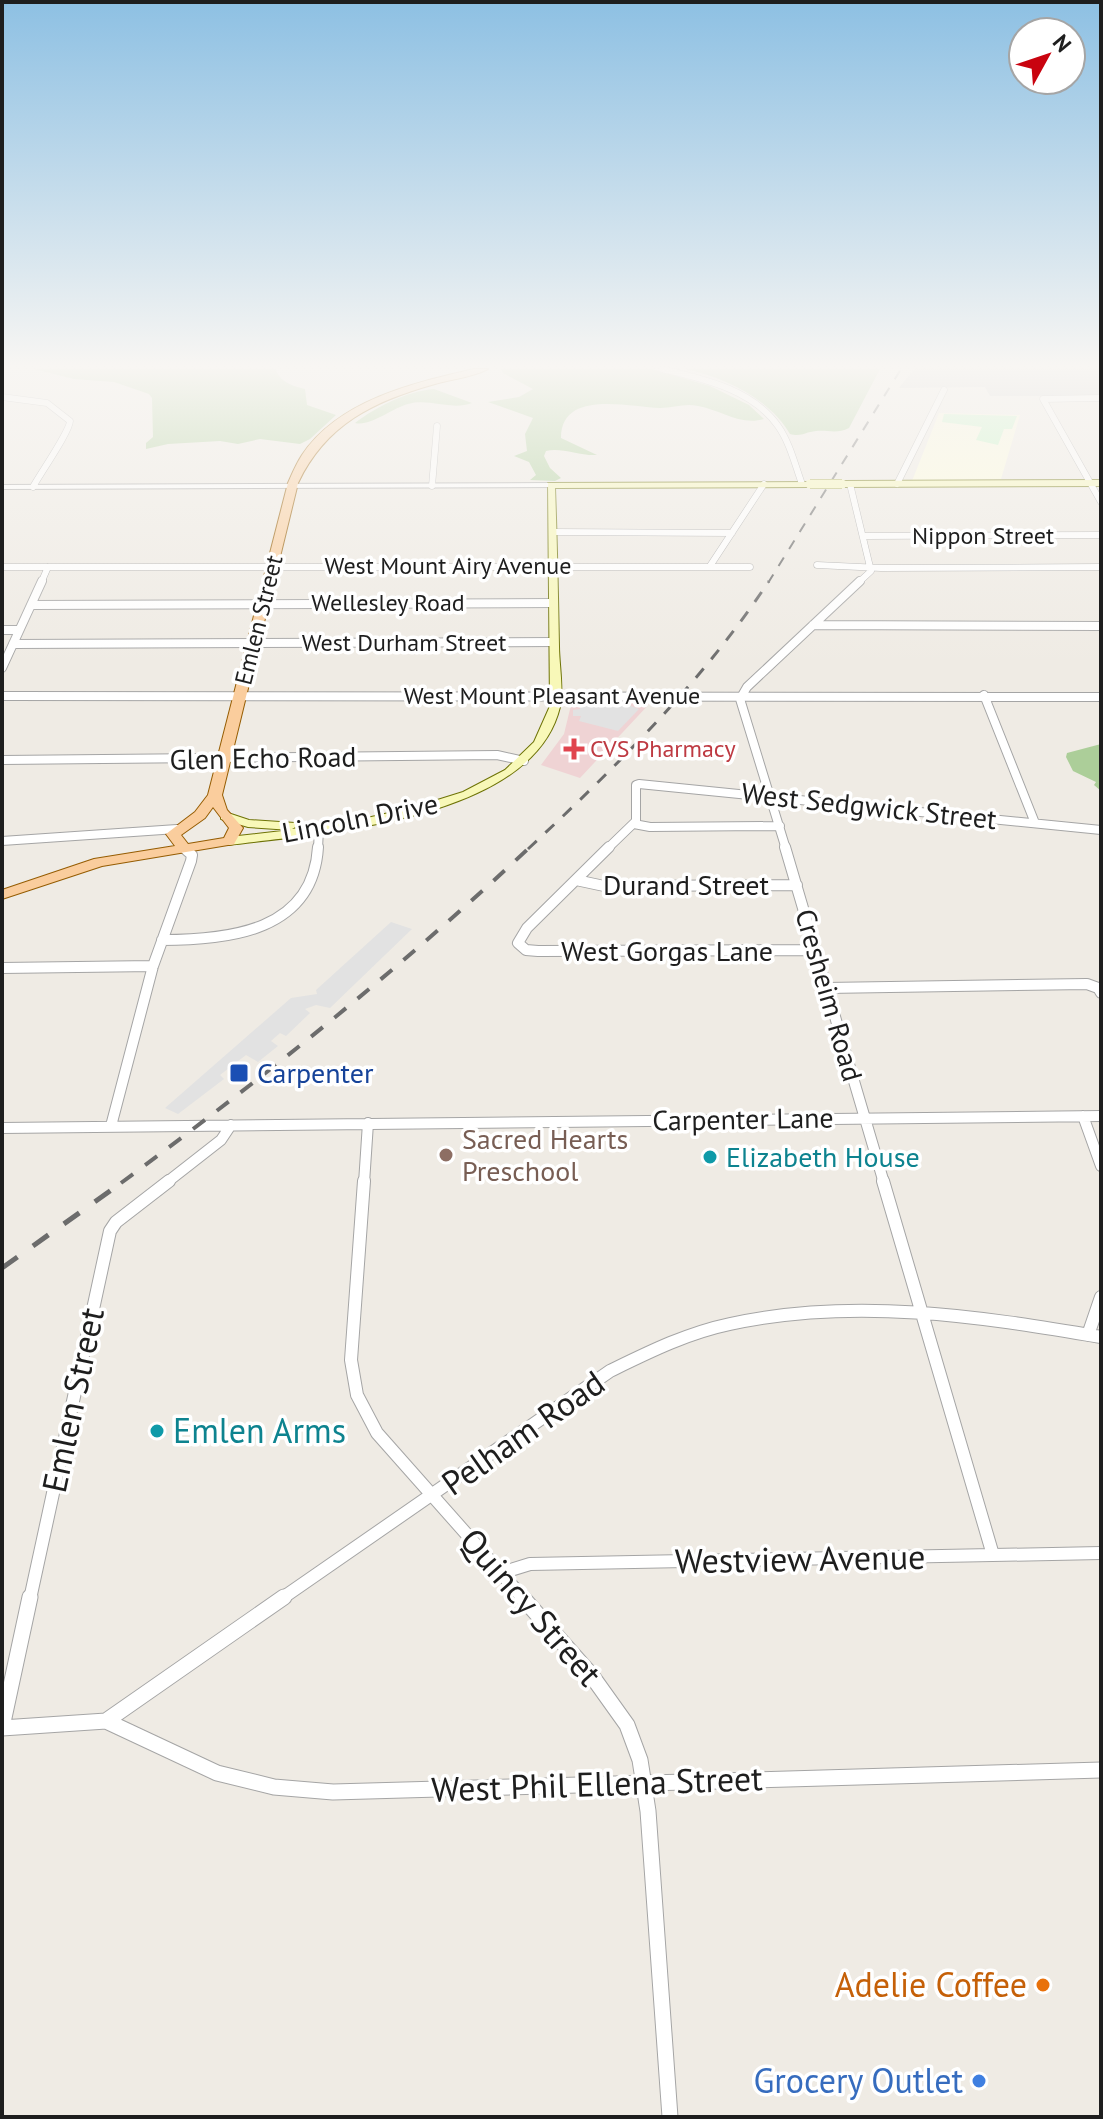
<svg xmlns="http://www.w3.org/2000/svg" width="1103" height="2119" viewBox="0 0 1103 2119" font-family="'PT Sans',sans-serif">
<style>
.commercial{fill:#efd3d4}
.education{fill:#fefddd}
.religious{fill:#ccc}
.forest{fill:#acce99}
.park{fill:#c1f8c2}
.parking{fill:#e2e2e2}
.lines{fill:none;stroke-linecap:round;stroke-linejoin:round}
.minor-far4-casing{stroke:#a5a5a5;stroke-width:7}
.minor-far3-casing{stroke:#a5a5a5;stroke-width:10}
.minor-far2-casing{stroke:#a5a5a5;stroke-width:12}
.minor-far1-casing{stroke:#a5a5a5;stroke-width:14}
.minor-casing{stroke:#a5a5a5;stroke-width:17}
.tertiary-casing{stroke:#a5a5a5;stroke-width:2}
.secondary-casing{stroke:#6e7306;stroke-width:2}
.primary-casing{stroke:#955c02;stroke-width:2}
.minor-far4{stroke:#fff;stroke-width:6}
.minor-far3{stroke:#fff;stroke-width:8}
.minor-far2{stroke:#fff;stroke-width:10}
.minor-far1{stroke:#fff;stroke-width:12}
.minor{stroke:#fff;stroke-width:15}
.tertiary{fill:#fff;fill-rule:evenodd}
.secondary{fill:#f8f8b8;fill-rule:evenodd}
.primary{fill:#facd9d;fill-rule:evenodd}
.rail-far3{stroke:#6c6c6c;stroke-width:2;stroke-dasharray:10 10;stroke-linecap:butt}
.rail-far2{stroke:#6c6c6c;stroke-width:3;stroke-dasharray:12 12;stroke-linecap:butt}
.rail-far1{stroke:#6c6c6c;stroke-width:4;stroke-dasharray:15 15;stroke-linecap:butt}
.rail{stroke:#6c6c6c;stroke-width:5;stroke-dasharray:19 19;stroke-linecap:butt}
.secondary-bridge-casing{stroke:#6e7306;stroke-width:10;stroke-linecap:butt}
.secondary-bridge{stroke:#f8f8b8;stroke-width:9}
.health-dot{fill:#e0444e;stroke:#fff;stroke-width:3}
.transit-dot{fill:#1a4fb4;stroke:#fff;stroke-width:3}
.education-dot{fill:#8d6e63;stroke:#fff;stroke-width:3}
.culture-dot{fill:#0f9aa8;stroke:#fff;stroke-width:3}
.food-dot{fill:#e8710a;stroke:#fff;stroke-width:3}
.shop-dot{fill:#3f7fe0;stroke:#fff;stroke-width:3}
.labels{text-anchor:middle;stroke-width:7;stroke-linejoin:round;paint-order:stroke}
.far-street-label{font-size:24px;fill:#1e1e1e;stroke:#fff}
.far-health-label{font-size:24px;fill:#be3a42;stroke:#fff;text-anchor:start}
.street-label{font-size:28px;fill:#1e1e1e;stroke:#fff}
.transit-label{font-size:28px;fill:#164399;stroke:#fff;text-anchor:start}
.education-label{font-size:28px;fill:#785e54;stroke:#fff;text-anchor:start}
.culture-label{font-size:28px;fill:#0d838f;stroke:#fff;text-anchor:start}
.near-street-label{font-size:34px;fill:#1e1e1e;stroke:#fff}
.near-culture-label{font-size:34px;fill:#0d838f;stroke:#fff;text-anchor:start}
.near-food-label{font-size:34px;fill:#c56008;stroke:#fff;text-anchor:end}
.near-shop-label{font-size:34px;fill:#366cbe;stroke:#fff;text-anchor:end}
</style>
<rect width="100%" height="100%" fill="#efebe4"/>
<path class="commercial" d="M572 701H652L580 778 541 765 564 734Z"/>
<path class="education" d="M939 413 1020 415 1001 479 912 481Z"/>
<path class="religious" d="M914 369H1101V396H990L985 387 899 388Z"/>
<path class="forest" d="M34 369H276C279 382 293 386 305 389L307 405 336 415 310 439 300 444 260 439 238 444 220 441 168 444 146 449V443L153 437 152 398 149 394 114 382 74 379Z
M501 369H652L710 386 749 405 764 419C740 426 721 410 698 406 685 403 673 408 660 408 629 407 561 389 561 438L597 455C579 456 561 447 546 451L544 456 550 468 561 478 555 481 530 480 536 475 529 462 514 456 527 451 525 434 533 418 488 402 519 397 533 389 503 373Z
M685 369H880L849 428C837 434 829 430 816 431 805 432 802 437 790 434 770 399 724 377 685 369Z
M434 389 472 403C451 411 430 398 408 404 392 408 370 427 355 423 376 407 407 391 434 389Z
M1101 744V791L1094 785 1096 782 1073 771 1066 757 1067 753Z"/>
<path class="park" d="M944 414 1017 416 1012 429H1004L998 445 976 440 982 427 942 422Z"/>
<path class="parking" d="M631 701V706L639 709 618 731 579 721 581 716H573V710L580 709V702Z
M391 922 412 929 330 1008 316 1005 305 1009 310 1013 286 1036 280 1033 271 1041 278 1046 258 1062 246 1055 220 1075 224 1079 178 1114 165 1108 291 998 317 994 316 990Z"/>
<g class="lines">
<g class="minor-far4-casing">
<path id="minor-far4" d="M662 369C703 379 752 389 778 426 790 443 795 465 802 484
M2 397 47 403 70 421C70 431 40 474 33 487
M1101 398 1043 399 1101 502
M850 484 871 571 858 583
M897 484 944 390
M432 486 437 426
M552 532 732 533
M865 536 1101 535
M817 565 881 568 1101 567
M710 566 764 484
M2 567H750
M41 583 48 567"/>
</g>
<g class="minor-far3-casing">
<path id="minor-far3" d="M31 605 553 603
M813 625 1101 626
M2 630H19
M13 644 554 642
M2 668 42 581
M984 695 1035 823
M2 696 1101 697
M2 760 497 755 524 761
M634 824 650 827 780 826
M2 841 177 829
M318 849 319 828
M607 849 636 821V785L639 784 1101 830
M786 849 740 699 747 687 860 581"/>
</g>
<g class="minor-far2-casing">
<path id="minor-far2" d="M609 847 527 928 518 943 526 950 538 951 815 950
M785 847 884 1183
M576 880 604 886 797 885
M162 940C230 940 313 931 318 847
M2 968 153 966
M826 988 1087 984 1098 988 1101 993
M1083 1116 1101 1166
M111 1126 153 966 191 861 192 855 184 848
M2 1128 1101 1116
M166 1183 221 1140 231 1125
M364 1183 368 1123"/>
</g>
<g class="minor-far1-casing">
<path id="minor-far1" d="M364 1181 351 1360 357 1395 377 1433 524 1599
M883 1181 993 1555
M1088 1335 1101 1297
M501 1573 530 1564 1101 1553
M30 1599 110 1231 116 1222 169 1181
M281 1599 610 1371C649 1352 687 1333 730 1324 853 1297 978 1316 1101 1337"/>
</g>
<g class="minor-casing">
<path id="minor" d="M522 1597 592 1676 627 1725 640 1760 648 1811 670 2117
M106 1721 217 1773 274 1787 333 1792 1101 1770
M2 1727 30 1597
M2 1728 106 1721 284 1597"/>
</g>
<g class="tertiary-casing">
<path id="tertiary" d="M551 483H554V487L2 489V485Z"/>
</g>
<g class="secondary-casing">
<path id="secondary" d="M1101 480V486L842 487 838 484 842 481Z
M813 482V486L810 487 555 488C557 541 558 593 559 646 559 664 564 691 560 707 533 820 323 833 229 845L223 841 229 837 291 830 248 827 221 819V813L225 812 249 820 295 823 297 826 292 829 367 818 415 807 463 792 505 770 534 742 550 706 548 483Z"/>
</g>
<g class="primary-casing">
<path id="primary" d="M474 369H488C473 377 452 379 435 384 374 401 326 424 298 483L222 795 227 810 243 828 234 844 102 866 2 899V890L94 859 175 846 166 834 195 812 208 795 288 483C292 474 296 464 302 455 339 400 413 383 474 369ZM213 807 229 828 224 838 188 844 181 835 205 818Z"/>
</g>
<use href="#minor-far4" class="minor-far4"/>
<use href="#minor-far3" class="minor-far3"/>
<use href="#minor-far2" class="minor-far2"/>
<use href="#minor-far1" class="minor-far1"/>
<use href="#minor" class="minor"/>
<use href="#tertiary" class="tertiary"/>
<use href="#secondary" class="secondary"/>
<use href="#primary" class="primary"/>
<path class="rail-far3" d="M768 583 901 369"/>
<path class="rail-far2" d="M528 849C615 768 703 681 769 581"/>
<path class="rail-far1" d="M121 1183C263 1078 401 968 530 847"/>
<path class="rail" d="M2 1268 124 1181"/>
<g class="secondary-bridge-casing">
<path id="secondary-bridge" d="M810 484H842"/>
</g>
<use href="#secondary-bridge" class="secondary-bridge"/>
</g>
<linearGradient id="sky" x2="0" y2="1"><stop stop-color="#8dc0e3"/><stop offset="0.55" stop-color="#f8f6f3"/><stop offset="1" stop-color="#f8f6f3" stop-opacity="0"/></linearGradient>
<rect width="1103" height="665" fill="url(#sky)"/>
<path class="health-dot" d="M570 737h8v8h8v8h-8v8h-8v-8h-8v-8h8z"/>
<rect class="transit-dot" x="229" y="1063" width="20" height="20" rx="4"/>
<circle class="education-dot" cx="446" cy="1155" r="8"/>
<g class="culture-dot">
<circle cx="710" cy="1157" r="8"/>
<circle cx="157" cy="1431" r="8"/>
</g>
<circle class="food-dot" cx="1043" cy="1985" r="8"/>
<circle class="shop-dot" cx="979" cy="2081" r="8"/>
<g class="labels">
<g class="far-street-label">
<text x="983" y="544">Nippon Street</text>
<text x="448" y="574">West Mount Airy Avenue</text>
<text x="388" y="611">Wellesley Road</text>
<text transform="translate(259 620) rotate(-76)" y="8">Emlen Street</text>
<text x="404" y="651">West Durham Street</text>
<text x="552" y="704">West Mount Pleasant Avenue</text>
</g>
<g class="far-health-label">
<text x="590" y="757">CVS Pharmacy</text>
</g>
<g class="street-label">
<text transform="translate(263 758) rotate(-1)" y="10">Glen Echo Road</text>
<text transform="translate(869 806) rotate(6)" y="10">West Sedgwick Street</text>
<text transform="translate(360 818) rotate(-11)" y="10">Lincoln Drive</text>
<text x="686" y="895">Durand Street</text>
<text x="667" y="961">West Gorgas Lane</text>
<text transform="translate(829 995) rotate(74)" y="10">Cresheim Road</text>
<text transform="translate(743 1119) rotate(-1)" y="10">Carpenter Lane</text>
</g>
<g class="transit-label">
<text x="257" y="1083">Carpenter</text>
</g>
<g class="education-label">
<text x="462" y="1149">Sacred Hearts<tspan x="462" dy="32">Preschool</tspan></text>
</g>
<g class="culture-label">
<text x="726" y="1167">Elizabeth House</text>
</g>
<g class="near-street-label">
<text transform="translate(73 1400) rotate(-78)" y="12">Emlen Street</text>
<text transform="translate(523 1433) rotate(-35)" y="12">Pelham Road</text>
<text transform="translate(800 1559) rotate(-1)" y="12">Westview Avenue</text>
<text transform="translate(531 1607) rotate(49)" y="12">Quincy Street</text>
<text transform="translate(597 1784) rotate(-2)" y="12">West Phil Ellena Street</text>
</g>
<g class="near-culture-label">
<text x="173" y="1443">Emlen Arms</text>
</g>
<g class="near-food-label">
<text x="1027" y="1997">Adelie Coffee</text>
</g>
<g class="near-shop-label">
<text x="963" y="2093">Grocery Outlet</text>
</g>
</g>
<rect width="1103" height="2119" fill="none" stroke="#1e1e1e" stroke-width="8"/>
<g transform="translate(1047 56) rotate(50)"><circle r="38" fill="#ffffff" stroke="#a5a5a5" stroke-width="2"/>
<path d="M0-6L14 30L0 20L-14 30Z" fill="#c9030f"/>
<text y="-12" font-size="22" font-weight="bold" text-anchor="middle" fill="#1e1e1e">N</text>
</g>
</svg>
